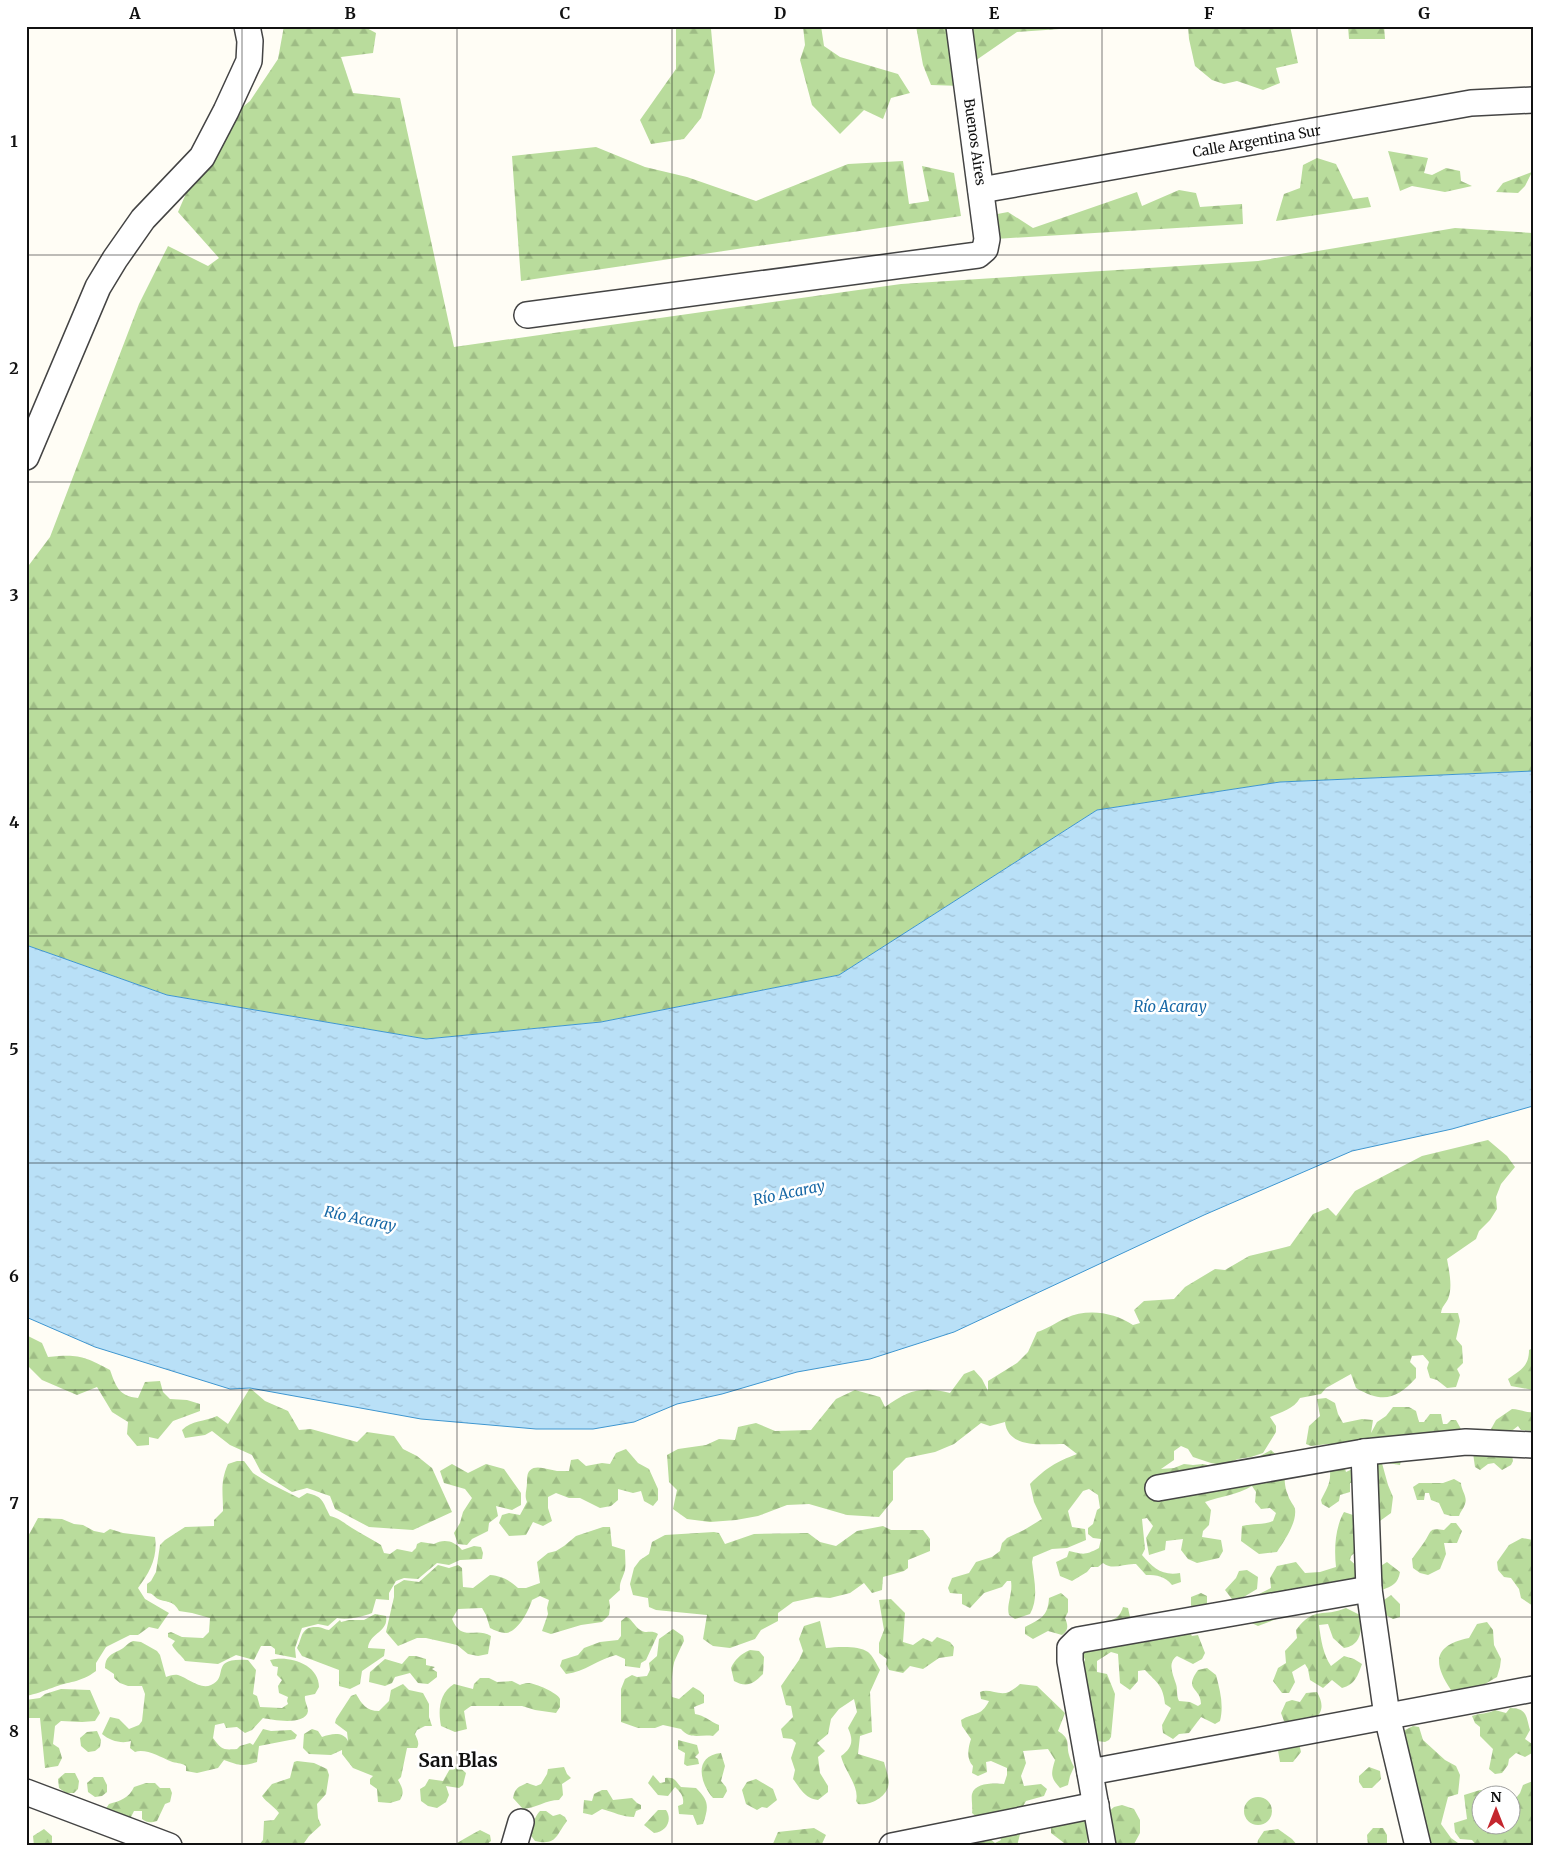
<svg xmlns="http://www.w3.org/2000/svg" width="1559" height="1872" viewBox="0 0 1559 1872" font-family="Merriweather,serif">
<style>
.forest{fill:url(#forest-firs)}
.water{fill:url(#water-ripples);stroke:#3f96cf}
.lines{fill:none;stroke-linecap:round;stroke-linejoin:round}
.minor-casing{stroke:#444;stroke-width:28}
.minor{stroke:#fff;stroke-width:25}
.grid{fill:none;stroke:#111;stroke-width:1;stroke-opacity:0.55}
.labels{text-anchor:middle;stroke-width:5;stroke-linejoin:round;paint-order:stroke}
.street-label{font-size:14px;fill:#111;stroke:#fff}
.water-label{font-size:15px;font-style:italic;fill:#1768a6;stroke:#fff}
.district-label{font-size:19px;font-weight:bold;fill:#111;stroke:#fff}
.neatline{fill:none;stroke:#111;stroke-width:2}
.grid-label{font-size:16px;text-anchor:middle;font-weight:bold;fill:#111}
</style>
<defs>
<pattern id="forest-firs" width="22" height="20" patternUnits="userSpaceOnUse" patternTransform="scale(1.25)"><rect width="22" height="20" fill="#b9dc9c"/><path d="M5 1l3.5 6h-7zM16 11l3.5 6h-7z" fill="#9ebc85"/></pattern>
<pattern id="water-ripples" width="26" height="14" patternUnits="userSpaceOnUse" patternTransform="scale(1.25)"><rect width="26" height="14" fill="#b9e0f7"/><path d="M2 4q2-2 4 0t4 0M15 11q2-2 4 0t4 0" fill="none" stroke="#9ebfd3"/></pattern>
</defs>
<rect width="100%" height="100%" fill="#fffdf5"/>
<path class="forest" d="M284 26H363L376 33 373 53 341 57 353 93 400 98 454 347 901 284 1258 261 1455 228 1533 233V771L1280 782 1097 810 839 975 601 1022 426 1039 167 995 26 945V569L50 537 139 304 168 246 208 266 219 258 178 212 213 131 250 101 278 59Z
M674 26H713L711 29 715 72 701 118 684 139 651 144 640 120 676 69V28Z
M803 26H821L824 46 840 57 898 74 910 93 891 98 883 119 864 110 840 134 812 105 800 60 805 45Z
M916 26H948L962 86 931 85 923 65Z
M967 26H1059L1060 29 1017 32 972 63Z
M1188 26H1290L1298 63 1276 68 1280 83 1263 90 1237 81 1224 84 1212 80 1195 66 1189 39Z
M1348 26H1384L1385 39H1349Z
M596 147 645 167 687 177 756 201 848 164 903 161 909 204 929 201 922 166 954 173 961 216 521 281 512 156Z
M1388 151 1428 158 1424 173 1432 175 1446 168 1460 171 1461 181 1472 186 1445 192 1412 186 1400 191Z
M1317 158 1336 164 1353 199 1368 197 1371 207 1276 221 1284 194 1300 188 1303 165Z
M1532 172 1525 186 1518 193 1496 192 1503 183Z
M1179 190 1196 193 1200 207 1242 204 1243 224 995 239 992 215 1008 212 1033 228 1137 192 1142 206Z
M1488 1140 1507 1156 1515 1167 1501 1184 1496 1197 1497 1209 1490 1220 1479 1231 1476 1239 1447 1259C1449 1271 1453 1287 1448 1299 1445 1305 1442 1306 1441 1313H1458L1460 1321 1456 1339 1462 1346 1463 1363 1457 1369 1460 1375 1456 1387 1447 1388 1437 1380 1430 1378 1427 1368 1429 1362 1423 1355 1412 1356 1410 1362 1416 1368V1378C1396 1400 1382 1403 1356 1388L1351 1374 1326 1388 1321 1394 1300 1398C1294 1409 1281 1412 1270 1417L1276 1426V1432L1263 1453 1251 1457 1238 1459 1222 1465 1211 1463 1193 1457 1188 1449 1181 1446 1174 1451V1460L1161 1469 1174 1468 1184 1464 1193 1465 1203 1464 1221 1468 1253 1460 1271 1450C1292 1468 1280 1476 1288 1495 1289 1500 1294 1505 1295 1509 1297 1523 1284 1541 1277 1552L1259 1554 1241 1541 1242 1526C1253 1523 1264 1525 1273 1521L1276 1513 1270 1508 1261 1509 1255 1502 1256 1492 1252 1486C1237 1495 1221 1496 1205 1502L1211 1510 1209 1525 1203 1531 1202 1537 1221 1540 1223 1551 1219 1558 1197 1563 1188 1559 1181 1550 1183 1539 1166 1541 1165 1550 1149 1555 1146 1538 1153 1526 1147 1518 1142 1519 1145 1549 1142 1555C1153 1568 1162 1576 1180 1573L1181 1582 1172 1585C1165 1576 1157 1575 1146 1575L1136 1564C1124 1563 1113 1571 1103 1563L1098 1567H1091L1087 1572 1072 1581 1060 1576 1056 1562 1067 1557 1069 1551C1083 1554 1084 1556 1099 1548L1101 1539 1093 1538 1088 1534V1528L1093 1524 1097 1510 1100 1508 1098 1495 1089 1489 1083 1491 1068 1511 1072 1527 1085 1529 1086 1540 1067 1548 1052 1549 1033 1557 1032 1562C1034 1580 1039 1598 1030 1614L1015 1619 1009 1615C1006 1605 1013 1594 1011 1581H1007L1002 1587 984 1593 970 1608 962 1604V1594L950 1593 948 1588 952 1578 969 1573 976 1562 992 1557 1000 1551 1002 1543 1007 1538 1024 1530 1042 1519 1034 1502 1030 1484C1046 1468 1056 1462 1077 1454L1064 1444C1043 1444 1008 1449 1005 1422L990 1426 981 1423 954 1444 935 1452 906 1458 893 1471V1500L879 1517 847 1515 809 1504 787 1505 758 1516 736 1520 710 1522 687 1519 673 1509 677 1490 669 1482 667 1455 678 1449 706 1445 719 1439 735 1440 738 1427 756 1423 775 1431 811 1430 836 1399 855 1390 880 1397 885 1407C908 1390 922 1386 950 1393L964 1374 974 1370 982 1379 988 1391V1381L1017 1363 1028 1352 1037 1332C1048 1329 1056 1322 1066 1318 1087 1308 1114 1312 1133 1325L1140 1323 1134 1310 1144 1301 1174 1299 1185 1287 1215 1269 1225 1270 1249 1256 1290 1246 1313 1214 1328 1208 1336 1216 1355 1191 1422 1156Z
M26 1335 42 1343 48 1357C79 1354 83 1356 110 1370 116 1387 119 1396 138 1398L145 1382 160 1381 163 1392 170 1399 187 1400 200 1404V1411L173 1421 158 1439 149 1437V1445L137 1446 127 1434 128 1422 112 1412 97 1387 77 1395 42 1380 29 1367 26 1366Z
M1533 1348V1390L1511 1386 1508 1379C1520 1370 1529 1367 1529 1350Z
M250 1388 265 1401 288 1411 299 1430 311 1429 357 1442 367 1432 394 1436 403 1449 417 1456 432 1468 452 1512 413 1530 369 1527 335 1509 330 1496 307 1488 292 1492 261 1472 252 1455 230 1445 212 1431 205 1435 185 1438 182 1430C192 1420 204 1422 217 1416L228 1424Z
M1326 1398 1335 1403 1338 1414 1343 1423 1362 1419 1373 1420 1371 1433 1377 1422 1386 1416 1393 1407H1409L1416 1411 1419 1422H1424L1430 1414H1441L1443 1424H1447L1451 1420H1456L1461 1429 1459 1438 1401 1461 1400 1465 1388 1463V1456L1370 1441V1437L1367 1446 1342 1458 1346 1472 1380 1456 1388 1485 1393 1497 1391 1513 1373 1526 1356 1483H1350V1492L1340 1495 1339 1501 1329 1508 1322 1504 1321 1500C1326 1490 1331 1483 1330 1472L1323 1470 1313 1475 1311 1471 1329 1448 1328 1444 1311 1446 1306 1444 1309 1426 1320 1416 1317 1399Z
M1512 1409C1519 1409 1526 1413 1533 1412V1431L1521 1430 1518 1426 1509 1433 1496 1435 1491 1429 1496 1420Z
M626 1449 638 1463 649 1469 658 1489V1500L653 1506 644 1501 641 1491 633 1493 618 1489V1500L611 1506 600 1508 580 1498H569L556 1493 548 1497V1508L552 1521 543 1526 533 1522 526 1535 509 1536 499 1523 502 1515 509 1513 520 1515 527 1502C524 1495 527 1490 527 1482 526 1460 545 1469 557 1471 560 1471 565 1471 569 1471L571 1460 578 1459 586 1466 602 1463 610 1464 616 1453Z
M1511 1450 1513 1461 1511 1465 1502 1470 1494 1463 1488 1464 1480 1470 1475 1467 1473 1453Z
M237 1461H244L253 1473 269 1483 299 1498 307 1493C324 1497 322 1501 330 1516 339 1518 344 1523 352 1528 361 1534 372 1539 381 1545L384 1553 390 1554 397 1549 412 1552 416 1548 417 1544 421 1542 434 1544C444 1538 455 1541 462 1550L474 1546 481 1547 483 1553 482 1559 460 1560 449 1565 437 1563 418 1579 404 1578 396 1581 389 1593V1600L376 1599 372 1613C361 1617 348 1620 337 1618L328 1626 318 1624 302 1628 295 1648 296 1658 275 1654V1649L271 1646H261L254 1660 236 1655 218 1664 185 1661C182 1656 175 1651 172 1645L175 1641 168 1637V1633L171 1632 182 1637 203 1638 209 1632 210 1618 192 1613 179 1611C173 1600 168 1603 158 1599 153 1596 153 1593 147 1593V1584L151 1581 156 1572 160 1545 165 1540 185 1527 214 1526V1520L223 1511C223 1492 220 1482 228 1464Z
M452 1464 468 1473 486 1464 504 1469 521 1493V1505L512 1510 496 1506 498 1516 489 1523 488 1531 472 1539 467 1545 458 1544 454 1533 460 1523 463 1512 472 1498 465 1489 444 1483 440 1471Z
M1454 1479 1461 1483C1461 1490 1468 1497 1465 1504 1464 1508 1460 1512 1459 1516H1451L1444 1514 1439 1503 1431 1500 1429 1493H1425L1424 1500H1417L1413 1487 1419 1483H1443Z
M1344 1512 1353 1515 1362 1529 1358 1550 1351 1556 1350 1560 1358 1567 1356 1577 1351 1582 1285 1614 1279 1618 1258 1626 1239 1617 1220 1622 1202 1632 1195 1633 1187 1627 1193 1610 1191 1605V1597L1201 1593 1207 1596V1604L1205 1613 1247 1600 1271 1588 1270 1578 1277 1566 1296 1562 1305 1573 1320 1572 1336 1567C1334 1549 1335 1528 1344 1512Z
M38 1518 62 1519 74 1524 83 1525 94 1531 104 1533 110 1529 123 1533 155 1537C158 1557 150 1572 138 1588L145 1599 169 1613 158 1629 149 1627 138 1635H130L106 1647 96 1663V1671C80 1683 69 1681 52 1688 43 1691 36 1694 26 1696V1540Z
M1451 1523H1456L1462 1531 1457 1543H1444L1446 1554 1440 1569 1428 1575 1420 1573 1413 1568 1412 1559C1416 1553 1421 1547 1425 1541 1432 1530 1429 1528 1444 1530Z
M883 1526 891 1530H923L930 1539V1551L908 1560V1568L904 1571 883 1577 882 1590 872 1593 864 1583 850 1593 830 1598 816 1597 793 1602 778 1613V1621L761 1630 755 1639 730 1648 713 1646 703 1639 707 1615 656 1610 649 1607 648 1598 633 1595 630 1584 634 1568 640 1560 649 1554 652 1542 665 1535 714 1532 719 1533 725 1544 754 1534 808 1533 820 1542 836 1546 857 1531Z
M603 1527H610L612 1546 625 1550C625 1556 626 1564 625 1570 623 1578 619 1582 620 1590L609 1600 610 1607 609 1615 602 1622 581 1625 551 1634 542 1631 548 1614 547 1608 549 1600 540 1596 532 1600C529 1610 518 1632 506 1633 501 1633 494 1630 490 1628L486 1615 482 1608 458 1609 452 1619C462 1643 475 1626 491 1636L488 1654 478 1656 468 1654 457 1645 426 1638H417L398 1646 386 1632 394 1597V1586L404 1580 419 1582 438 1565 449 1568 458 1565 462 1568 463 1587 473 1588 490 1575C502 1576 509 1580 518 1588H526L540 1583 537 1562 548 1553 556 1551 564 1546 576 1536Z
M1522 1538 1533 1540V1606L1521 1598 1519 1589 1511 1578 1504 1577 1498 1570 1497 1562 1509 1545Z
M1387 1562 1400 1572C1398 1584 1392 1586 1382 1590L1379 1567Z
M1247 1570 1258 1577 1257 1589 1242 1598 1232 1599 1225 1590 1236 1578 1239 1571Z
M1061 1593 1068 1599V1612L1065 1618C1068 1625 1069 1630 1062 1635L1048 1631 1033 1639 1025 1634V1627C1040 1619 1048 1617 1049 1598Z
M1391 1595 1400 1604V1617L1393 1619 1384 1614 1381 1606 1384 1600Z
M891 1599 905 1613 903 1642 913 1645 923 1638 932 1642 937 1637 950 1642 954 1647 953 1656 939 1658 923 1669 910 1666 903 1673 889 1670 886 1664 887 1659 879 1653V1643L884 1630 879 1600Z
M1123 1607 1128 1608 1130 1617 1134 1619 1167 1611 1176 1614 1192 1636 1198 1635 1205 1653 1202 1659 1193 1664 1177 1656C1167 1663 1173 1674 1176 1684 1178 1690 1176 1695 1179 1701L1190 1702 1198 1706 1201 1704C1201 1687 1183 1691 1198 1670L1207 1668 1216 1675C1220 1690 1224 1705 1220 1721L1215 1724 1201 1717 1189 1733 1179 1734 1173 1739 1163 1733 1162 1725 1171 1708 1165 1704C1163 1685 1157 1683 1145 1670L1138 1671V1681L1130 1690 1120 1683 1118 1654 1111 1652 1097 1661V1672L1107 1674 1115 1694 1111 1737 1109 1740 1105 1742 1097 1741 1080 1670 1085 1660C1079 1644 1079 1640 1089 1625 1104 1621 1118 1624 1123 1607Z
M1346 1608 1360 1615C1362 1629 1362 1645 1344 1648L1333 1638 1328 1624 1319 1625C1321 1640 1323 1654 1331 1666L1344 1656 1354 1659 1362 1664C1358 1675 1355 1685 1342 1688L1332 1680 1323 1688 1310 1680 1308 1669 1305 1664 1292 1672 1295 1682 1289 1693H1282L1273 1681 1278 1668 1286 1663 1285 1651 1297 1638 1296 1630C1315 1605 1323 1618 1346 1608Z
M375 1614 386 1616C389 1632 369 1633 368 1648L385 1649 384 1656 362 1671 360 1684 350 1689 339 1686V1670L302 1656 297 1648C303 1637 300 1626 318 1627 322 1627 325 1630 329 1630L340 1620 341 1622 349 1620H364Z
M626 1617 629 1618C634 1623 638 1631 645 1632 651 1632 653 1631 658 1634L646 1660 641 1663 640 1668 625 1666V1659L616 1655C598 1659 585 1672 566 1674L560 1666 562 1660 578 1655 584 1648 600 1642 618 1640 621 1636V1621Z
M820 1621 826 1648C837 1647 858 1645 868 1652 873 1656 877 1665 880 1670L870 1692 872 1732 860 1736 858 1754 884 1762C886 1770 890 1779 888 1787 885 1798 869 1806 858 1804L856 1801C860 1787 844 1770 841 1756 852 1748 854 1741 848 1728L857 1712 854 1699 839 1709 831 1719 828 1734 817 1743 825 1751 818 1757 820 1773 828 1786V1792L818 1800C804 1798 801 1789 793 1779L795 1770 791 1758 796 1743 792 1739 783 1738 781 1729 793 1717 791 1706 786 1705 781 1686 799 1660 803 1651 799 1639 804 1626Z
M1487 1622 1493 1630 1494 1645 1501 1659 1500 1667 1497 1677 1478 1688 1451 1690C1432 1662 1434 1645 1469 1638L1477 1624Z
M673 1629 683 1636 684 1641C681 1647 678 1653 675 1660 672 1666 671 1689 672 1697L679 1699 693 1687 700 1691 704 1695V1703L694 1707 695 1714C704 1715 711 1722 719 1725V1730L713 1736C700 1734 690 1740 681 1729L663 1725 655 1728H638L621 1722V1689L625 1679 632 1675 637 1677 647 1676 650 1670 649 1663 657 1656 659 1639Z
M133 1641 141 1642 157 1651 160 1655 166 1677C169 1676 174 1674 178 1675 188 1678 200 1690 211 1685 230 1677 208 1657 248 1660L256 1670 253 1694 257 1696 260 1707 282 1708 288 1704 287 1701 288 1697 279 1693 278 1686 282 1680 277 1675 278 1667 273 1666 270 1660C289 1655 319 1664 319 1687L315 1694 305 1696C304 1701 308 1706 308 1711 306 1726 272 1720 263 1718L252 1730 245 1733 237 1727 226 1728 224 1723 215 1725 213 1738C222 1750 223 1750 237 1749L240 1746 250 1743 253 1745 263 1729 271 1731 291 1730 297 1735 295 1739 259 1746 257 1762C242 1767 238 1765 224 1760L218 1768 197 1773 186 1771V1766C180 1762 177 1764 170 1761 161 1757 145 1748 135 1752L130 1748 131 1741C122 1744 110 1741 102 1734L110 1717 119 1719 129 1729 139 1725 142 1721 145 1694 142 1686H128L120 1683 114 1678V1674L105 1668C105 1657 111 1654 120 1650 125 1648 127 1643 133 1641Z
M750 1650 759 1651 764 1657 763 1674C753 1684 747 1688 734 1681L731 1668C735 1659 741 1654 750 1650Z
M409 1656H416L426 1659V1665L435 1667 432 1669 437 1672V1677L428 1684 418 1683 410 1673 395 1677 392 1683 385 1686 369 1682 370 1672 385 1659 402 1664Z
M480 1678H489L497 1682 512 1681 520 1685C522 1684 525 1683 528 1683 535 1683 558 1693 560 1699 560 1700 560 1706 560 1707L556 1713 535 1710 522 1706H471L464 1711 467 1729 455 1732 441 1726C438 1711 439 1693 454 1684L473 1689 474 1684Z
M403 1684 409 1690 423 1693 429 1704V1717L432 1726H425L417 1730 415 1734C417 1739 420 1743 417 1748H407L401 1777 398 1780C402 1787 405 1792 400 1800L390 1803 378 1802 377 1789 370 1784V1779L373 1776 353 1768 342 1754V1750L331 1755 309 1754 303 1748 304 1734 312 1729 318 1731 322 1737C331 1734 343 1731 348 1741L347 1732 335 1723 336 1719 351 1696 356 1694C362 1704 366 1711 379 1711L389 1701 391 1690Z
M1020 1684 1037 1686 1065 1713 1058 1731C1071 1739 1066 1743 1069 1755 1070 1759 1072 1763 1074 1767L1070 1776 1068 1785 1060 1788C1050 1777 1051 1774 1055 1760L1048 1749 1023 1751 1026 1763 1021 1776 1024 1786 1041 1784 1047 1789 1044 1796 1026 1801 1022 1808 980 1820 972 1813C973 1808 971 1798 972 1794 975 1782 995 1783 1004 1784L1007 1775V1768L991 1761 986 1762 987 1772 978 1776 972 1773 973 1766C966 1759 968 1748 971 1739L962 1726 961 1720C974 1712 981 1717 989 1701L981 1699 980 1692C989 1688 999 1696 1009 1692 1013 1690 1017 1687 1020 1684Z
M61 1689 90 1690 100 1713 95 1721 82 1722 61 1721 55 1726 53 1744 59 1748 62 1758 58 1766 45 1768 40 1718H26V1700L40 1698 45 1694Z
M1317 1692C1323 1703 1324 1711 1314 1720L1308 1717 1293 1724 1284 1721 1281 1713 1286 1702 1292 1700 1300 1702 1306 1693Z
M1510 1708C1527 1708 1526 1716 1530 1730L1525 1739 1532 1744V1753L1525 1757 1516 1753 1509 1759 1508 1765 1502 1773 1495 1774 1489 1769 1493 1749 1480 1736V1727L1475 1723 1472 1716C1480 1713 1488 1714 1495 1710L1506 1713Z
M1413 1726 1419 1727 1423 1740 1445 1760 1456 1766 1460 1775 1458 1794 1448 1797 1441 1824 1451 1838 1458 1843 1457 1846H1411L1403 1774 1410 1756 1403 1731Z
M97 1731 101 1740 100 1747 95 1751 88 1752 81 1746 80 1738 87 1732Z
M678 1740 697 1745 699 1753 695 1757 698 1759 699 1764 687 1766 684 1764 685 1753 678 1749Z
M1299 1743 1301 1752 1293 1762H1280L1277 1745Z
M721 1753 725 1766 721 1781 726 1787 727 1791 723 1798H713C700 1783 693 1756 721 1753Z
M297 1761 314 1763 327 1769 329 1775 326 1794 317 1804 318 1818 321 1825 309 1836 302 1846H258L263 1840 264 1821 274 1820 279 1813C274 1806 267 1803 262 1796L272 1784 290 1778 294 1762Z
M458 1766 466 1773 463 1785 459 1788 446 1786 449 1795 446 1802 437 1808 428 1806 421 1801 420 1789 425 1786 429 1779 443 1781 451 1767Z
M564 1767 567 1774 571 1778 562 1784 563 1795 559 1800C546 1800 536 1808 523 1809L513 1798C515 1788 518 1787 527 1783L536 1786 541 1784 547 1774 548 1769Z
M1369 1767 1380 1771 1381 1779 1372 1788H1363L1359 1782V1776Z
M65 1773H75L79 1781 78 1789 74 1793H66L59 1788 58 1779Z
M653 1775 660 1783 665 1782V1778C676 1777 675 1781 681 1787L696 1788C709 1801 709 1806 703 1824L697 1825 693 1815 679 1814 678 1806 683 1804C684 1796 681 1793 675 1787L668 1796 658 1795 648 1783Z
M94 1777H103L107 1785V1792L102 1796 95 1797 88 1792 87 1783Z
M756 1779 773 1789 777 1800 767 1808 762 1807 757 1810 746 1804 742 1790 747 1782Z
M1533 1781V1846H1527L1526 1844 1521 1843 1518 1846H1477L1472 1840 1460 1839 1455 1832 1454 1823 1467 1819 1464 1795 1480 1790 1497 1791 1498 1794H1482V1824H1512V1803L1520 1793 1523 1785Z
M146 1783H155L160 1788H170L172 1793 170 1802 165 1804 157 1821C151 1823 147 1823 142 1819V1811H134L131 1817 127 1819 105 1810 109 1804C120 1801 129 1798 134 1787Z
M602 1790H607L613 1800 632 1798 637 1803 641 1805V1809L636 1811 634 1817C623 1817 613 1812 602 1809L592 1815 583 1813 584 1800 592 1801 594 1794Z
M1244 1811a14 14 0 1 1 28 0a14 14 0 1 1-28 0Z
M1122 1805 1134 1809 1140 1820V1833L1133 1846H1107V1813L1114 1807Z
M658 1810H666C673 1820 666 1832 654 1833L644 1825Z
M540 1811H546L553 1816 560 1814 565 1817 567 1821C556 1835 557 1846 535 1841L529 1833C532 1826 535 1816 540 1811Z
M1079 1814 1087 1821 1088 1837 1086 1846H1068L1051 1833V1824Z
M814 1828 826 1835 821 1846H808L803 1843 801 1846H772L778 1832Z
M1373 1828H1383L1387 1835V1844L1385 1846H1368L1367 1835Z
M44 1829 52 1836V1846H34L33 1836Z
M1016 1829 1020 1834 1017 1846H940L989 1838 995 1843 1001 1840 1000 1836Z
M1278 1829 1292 1839 1298 1846H1257L1258 1840 1264 1831Z
M480 1830 490 1835 491 1841 486 1845 452 1846C461 1841 470 1835 480 1830Z"/>
<path class="water" d="M1533 771V1106L1452 1129 1352 1151 1204 1215 954 1332 870 1359 797 1372 722 1394 677 1404 634 1422 593 1429H536L421 1419 250 1388 230 1389 95 1347 26 1317V945L167 995 426 1039 601 1022 839 975 1097 810 1280 782Z"/>
<g class="lines">
<g class="minor-casing">
<g id="minor">
<path id="s1" d="M981 190 1471 103 1533 100"/>
<path d="M527 315 978 255 985 249 987 239 959 26"/>
<path d="M26 457 98 287 115 259 143 219 202 157 226 111 249 61 250 41 247 26"/>
<path d="M1364 1452 1369 1589 1387 1716 1418 1846"/>
<path d="M1158 1488 1364 1452 1466 1442 1533 1445"/>
<path d="M1090 1772 1533 1689"/>
<path d="M26 1792 169 1846"/>
<path d="M514 1846 521 1822"/>
<path d="M892 1846 1096 1805"/>
<path d="M1103 1846 1070 1661V1648L1078 1640 1369 1589"/>
</g>
</g>
<use href="#minor" class="minor"/>
</g>
<path class="grid" d="M242 26V1846M457 26V1846M672 26V1846M887 26V1846M1102 26V1846M1317 26V1846M26 255H1533M26 482H1533M26 709H1533M26 936H1533M26 1163H1533M26 1390H1533M26 1617H1533"/>
<g class="labels">
<g class="street-label">
<text transform="translate(975 142) rotate(82)" y="5">Buenos Aires</text>
<text dy="5" stroke="none"><textPath href="#s1" startOffset="280">Calle Argentina Sur</textPath></text>
</g>
<g class="water-label">
<text x="1170" y="1012">Río Acaray</text>
<text transform="translate(789 1193) rotate(-12)" y="5">Río Acaray</text>
<text transform="translate(360 1219) rotate(12)" y="5">Río Acaray</text>
</g>
<g class="district-label">
<text x="458" y="1767">San Blas</text>
</g>
</g>
<rect width="1559" height="1872" fill="none" stroke="#ffffff" stroke-width="55"/>
<g transform="translate(1496 1810)"><circle r="24" fill="#ffffff" stroke="#a0a0a0"/>
<path d="M0-4L9 19L0 12L-9 19Z" fill="#c4262e"/>
<text y="-8" font-size="14" font-weight="bold" text-anchor="middle" fill="#111111">N</text>
</g>
<rect x="28" y="28" width="1504" height="1816" class="neatline"/>
<g class="grid-label">
<text x="135" y="19">A</text>
<text x="350" y="19">B</text>
<text x="565" y="19">C</text>
<text x="780" y="19">D</text>
<text x="994" y="19">E</text>
<text x="1209" y="19">F</text>
<text x="1424" y="19">G</text>
<text x="14" y="147">1</text>
<text x="14" y="374">2</text>
<text x="14" y="601">3</text>
<text x="14" y="828">4</text>
<text x="14" y="1055">5</text>
<text x="14" y="1282">6</text>
<text x="14" y="1509">7</text>
<text x="14" y="1737">8</text>
</g>
</svg>
